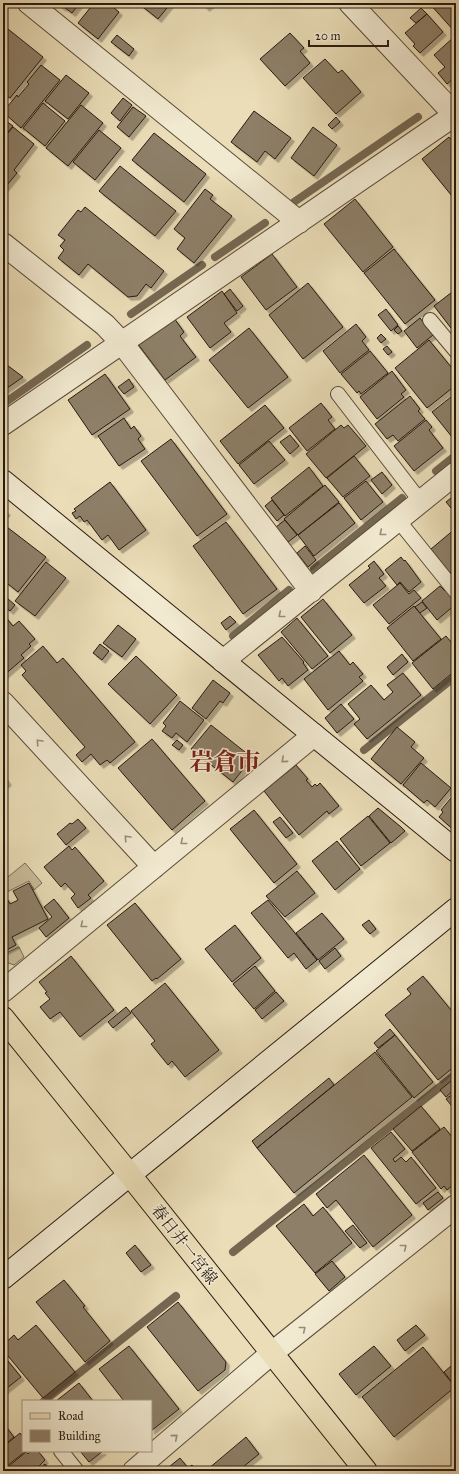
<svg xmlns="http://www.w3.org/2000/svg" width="459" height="1474" viewBox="0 0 459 1474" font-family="'IM FELL Great Primer','Noto Serif JP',serif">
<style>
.green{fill:#c9bc9b;stroke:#796b56}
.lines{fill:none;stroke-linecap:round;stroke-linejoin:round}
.stream{stroke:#756752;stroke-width:8}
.building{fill:#8d7f67;stroke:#291a10;filter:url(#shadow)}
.lane-casing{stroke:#594b3a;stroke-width:16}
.street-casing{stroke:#594b3a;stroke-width:24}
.secondary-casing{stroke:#291a10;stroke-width:24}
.primary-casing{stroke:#291a10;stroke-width:24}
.lane{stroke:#f1e9d0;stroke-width:14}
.street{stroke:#f1e9d0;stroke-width:22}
.secondary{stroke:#f1e9d0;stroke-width:22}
.primary{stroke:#eaddb7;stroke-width:22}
.oneway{stroke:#978c7a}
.labels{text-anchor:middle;stroke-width:3;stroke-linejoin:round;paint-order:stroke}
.street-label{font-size:16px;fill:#291a10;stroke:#f1e9d0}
.town-label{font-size:24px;font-weight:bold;fill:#7a1f14;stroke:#f1e9d0}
</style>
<defs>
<filter id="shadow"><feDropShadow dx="3.5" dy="3.5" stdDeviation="0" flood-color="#0004"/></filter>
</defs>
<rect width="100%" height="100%" fill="#eaddb7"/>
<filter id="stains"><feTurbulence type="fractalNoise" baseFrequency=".005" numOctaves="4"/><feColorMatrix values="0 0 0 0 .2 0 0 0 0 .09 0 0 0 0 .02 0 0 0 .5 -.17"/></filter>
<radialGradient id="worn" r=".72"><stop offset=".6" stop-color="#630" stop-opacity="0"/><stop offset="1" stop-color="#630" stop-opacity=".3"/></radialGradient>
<path class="green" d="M25 863 42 883 34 890 29 881 3 894V881Z
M19 947 24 957 14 965 3 961V953L4 954Z"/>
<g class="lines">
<path class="stream" d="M294 202 418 117
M215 257 265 223
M131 314 202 265
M3 404 87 345
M436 471 456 455
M314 569 402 498
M233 636 289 590
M364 750 456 676
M233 1252 456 1074
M44 1401 176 1296"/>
</g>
<path class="building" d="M56 3H80L72 13 64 7 63 8Z
M94 3H108L119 12 98 39 78 23Z
M138 3H171L158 19Z
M202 3H212L206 8Z
M429 3H456V33Z
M421 8 427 14 416 23 410 18Z
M427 14 443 32 420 53 413 46 415 44 405 33Z
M3 25 43 57 10 98 3 93Z
M290 33 304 48 300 51 310 63 285 86 260 59Z
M117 35 134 49 129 56 111 42Z
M454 37 456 39V79L454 78 447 84 438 73 445 67 434 55Z
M325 59 338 73 342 70 361 92 336 114 303 78Z
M41 65 60 80 21 128 3 112 17 95 18 97 29 84 27 82Z
M66 75 89 93 68 119 45 101Z
M123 98 132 105 120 121 111 113Z
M43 103 65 121 45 146 23 128Z
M81 105 103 123 68 166 46 148Z
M133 107 146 116 129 137 117 127Z
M254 111 291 138 275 159 265 151 257 162 231 142Z
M336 117 340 122 332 129 328 125Z
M3 119 13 126 3 138Z
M13 127 34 144 14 170 17 173 3 190V139Z
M313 127 337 145 314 176 291 158Z
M99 130 121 148 95 180 73 162Z
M154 133 206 174 184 202 132 160Z
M449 137 456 145V201L422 159Z
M120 166 176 211 155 236 99 191Z
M205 189 213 195 210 199 232 216 194 263 177 249 185 238 174 229Z
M355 199 393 247 363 272 324 224Z
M85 207 164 271 151 288 146 284 137 296 128 297 88 264 79 275 58 258 64 250 60 246 65 240 58 235 78 210 81 212Z
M394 249 435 300 405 324 364 273Z
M272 254 297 287 266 310 241 277Z
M308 283 343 327 303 359 269 315Z
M230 289 243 306 237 311 224 294Z
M456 289V324L451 328 434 306Z
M222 291 237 313 224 323 231 332 210 348 187 317Z
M386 309 398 325 391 331 378 315Z
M174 318 184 332 180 336 196 357 165 380 138 344Z
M420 318 433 335 417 348 404 331Z
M356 324 366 337 362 341 369 350 340 373 323 351Z
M398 326 402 331 398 334 394 330Z
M249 328 288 377 248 408 209 360Z
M381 334 386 339 381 343 377 338Z
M429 340 456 373V385L427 408 395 368Z
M387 346 392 352 388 355 383 349Z
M370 351 388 373 361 394 359 391 357 393 341 374Z
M3 362 23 377 3 391Z
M392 371 406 390 401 394 404 397 377 419 360 397Z
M105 374 130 409 92 435 68 400Z
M129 379 134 387 124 394 118 387Z
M456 393V442L432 412Z
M410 396 420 409 418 411 425 419 398 441 393 435 387 439 375 424Z
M321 403 332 417 328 420 335 429 307 451 289 428Z
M265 405 284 428 238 464 220 441Z
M124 418 131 429 134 426 141 436 138 439 145 449 119 466 98 436Z
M426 420 432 427 429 430 443 448 414 471 394 446Z
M341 425 344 428 348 425 366 446 326 478 306 454Z
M290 435 299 446 290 454 280 442Z
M171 439 227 514 197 536 141 461Z
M269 441 285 460 254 484 239 465Z
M354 456 370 476 343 497 327 478Z
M309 467 323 486 285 516 271 498Z
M382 472 392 485 382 494 371 480Z
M366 481 383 502 361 520 344 498Z
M110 482 146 530 119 550 108 535 102 540 87 520 84 522 80 516 76 519 72 513 76 511 74 509Z
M325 485 339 502 298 535 284 519Z
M456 494V514L446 502Z
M272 500 284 515 277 521 265 506Z
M339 503 355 523 314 556 298 535Z
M3 509 7 512 3 516Z
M285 520 297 535 288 542 276 527Z
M226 522 277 589 243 614 193 546Z
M3 524 46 557 18 592 3 580Z
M456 528V568L450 573 431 549Z
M305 546 316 560 308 567 297 553Z
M401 557 404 561 405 560 421 582 409 592 400 582 397 585 385 570Z
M374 561 384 574 379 578 386 586 364 603 349 585 370 568 368 566Z
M46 562 66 578 35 616 15 601Z
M400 583 409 594 414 590 421 598 389 624 373 605Z
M440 586 445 591 447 589 456 601V604L437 620 422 601Z
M7 598 15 605 10 611 3 605Z
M323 599 352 635 330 653 301 617Z
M422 602 427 608 420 613 415 607Z
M414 606 441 639 413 661 387 628Z
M3 614 13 626 19 621 35 639 29 644 31 646 21 655 24 658 3 676Z
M230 616 236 622 226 630 221 623Z
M297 618 328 656 312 669 281 632Z
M118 625 136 639 122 657 103 643Z
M446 636 456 648V670L433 689 412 663Z
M282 637 304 662 303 663 308 670 288 686 282 678 279 681 258 655Z
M100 644 109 651 102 660 93 653Z
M43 646 57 663 63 658 135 742 110 763 107 760 100 765 91 754 82 762 76 755 85 747 22 675 26 671 21 665Z
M339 651 350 665 353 662 363 674 359 677 363 681 328 710 304 679Z
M402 654 408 662 393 675 387 667Z
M136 656 177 695 150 724 108 684Z
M403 673 421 695 367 739 354 724 360 719 348 704 371 685 384 700 393 692 387 685Z
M213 680 230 693 223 703 220 701 206 719 192 708Z
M180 701 204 720 187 742 176 733 172 738 162 731 166 726 163 723Z
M341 704 354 719 337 733 325 718Z
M211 725 250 756 246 761 248 763 233 782 191 749Z
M397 727 415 742 411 747 424 758 401 784 371 759Z
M152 739 205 801 172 830 118 768Z
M177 740 183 745 179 750 172 745Z
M421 763 451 788 435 807 427 800 424 803 403 785Z
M296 765 308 779 306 780 312 787 315 784 317 786 320 783 339 806 329 814 327 811 299 835 264 791Z
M3 775 8 782 3 786Z
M456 797V832L439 817 443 812 441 810 451 798 453 800Z
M378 808 401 827 405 831 391 843 369 816Z
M254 810 297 864 274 883 230 829Z
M368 816 390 843 361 866 340 839Z
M280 817 293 833 286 838 273 822Z
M78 819 86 828 66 845 57 834 70 823 72 824Z
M337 841 360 869 335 890 312 861Z
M69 846 72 850 75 847 104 881 88 895 91 898 78 908 71 898 75 894 65 883 61 887 44 867Z
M297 871 315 893 285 917 266 896Z
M29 883 48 919 12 937 16 945 3 952V898L6 897 10 904 18 900 13 891Z
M54 899 69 918 46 937 39 928 52 917 44 907Z
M268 900 317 960 306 969 294 953 288 958 251 913Z
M135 903 181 959 157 979 156 978 152 981 107 925Z
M322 913 344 939 318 960 296 933Z
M369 920 376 929 370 934 362 925Z
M235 925 261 958 232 982 205 949Z
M335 948 341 956 325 969 319 961Z
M71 956 114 1010 80 1037 60 1012 50 1019 40 1007 50 999 45 993 47 992 39 982Z
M255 966 275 991 254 1009 233 984Z
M423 976 456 1016V1065L438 1080 385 1015 411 994 407 989Z
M165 983 219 1050 185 1077 172 1061 168 1065 151 1044 155 1041 131 1011Z
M276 992 284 1001 262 1019 255 1010Z
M126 1007 131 1013 113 1028 108 1022Z
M390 1029 395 1035 378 1048 374 1043Z
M395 1035 433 1082 414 1098 376 1051Z
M375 1052 412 1097 294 1193 257 1148Z
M456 1077V1088L446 1097 440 1090Z
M329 1078 334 1085 257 1148 252 1141Z
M453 1094 456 1098V1111L446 1099Z
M421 1106 440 1129 412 1151 393 1129Z
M444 1127 456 1142V1143L453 1146 456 1150V1176L454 1178 456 1182 447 1190 444 1186 441 1189 412 1152Z
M391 1132 405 1149 393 1159 395 1162 401 1157 406 1162 411 1157 436 1188 416 1204 371 1148Z
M364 1155 412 1215 373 1247 336 1200 327 1208 316 1194Z
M438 1192 443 1198 428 1210 423 1203Z
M304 1204 313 1216 323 1207 352 1243 315 1273 276 1226Z
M353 1225 367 1243 360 1248 345 1231Z
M135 1245 151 1265 141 1272 126 1253Z
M332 1261 345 1277 329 1291 315 1274Z
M64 1280 85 1306 83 1307 110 1341 85 1362 36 1302Z
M178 1302 226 1362 225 1370 198 1391 147 1327Z
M36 1325 75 1372 43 1398 3 1350V1345L14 1335 18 1340Z
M416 1325 425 1335 405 1351 397 1340Z
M129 1346 179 1409 151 1431V1401H124L99 1369Z
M374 1346 391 1366 356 1395 339 1374Z
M423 1347 455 1387 394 1437 362 1397Z
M3 1355 21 1377 7 1388 3 1383Z
M451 1366 456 1372V1379L452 1382 444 1372Z
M3 1383 7 1388 3 1392Z
M79 1383 93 1401H56Z
M3 1423 14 1437 3 1446Z
M20 1433 23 1437V1451H26L3 1469V1447Z
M246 1437 259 1454 238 1471H210L208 1469Z
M31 1451H38L45 1460 34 1471H3L26 1452 28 1454Z
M80 1451H103L89 1462Z
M180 1458 188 1468 192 1465 197 1471H164Z
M45 1464 51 1471H37Z"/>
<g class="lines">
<g class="lane-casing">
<path id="lane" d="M430 320 456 351
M338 394 421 502
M398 520 456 592
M61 1451 77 1471"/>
</g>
<g class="street-casing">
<path id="street" d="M29 3 299 222
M350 3 456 116
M3 244 105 325 122 343 311 591
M3 424 456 114
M223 661 456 473
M3 703 154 867
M3 991 314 735
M134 1471 272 1353 456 1206"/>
</g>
<g class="secondary-casing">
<path id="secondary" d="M3 481 456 851
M3 1278 456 909"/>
</g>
<g class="primary-casing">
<path id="primary" d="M3 1018 130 1175 366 1471"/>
</g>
<use href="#lane" class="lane"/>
<use href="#street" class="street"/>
<use href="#secondary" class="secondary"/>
<use href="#primary" class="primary"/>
</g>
<defs><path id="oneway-chevron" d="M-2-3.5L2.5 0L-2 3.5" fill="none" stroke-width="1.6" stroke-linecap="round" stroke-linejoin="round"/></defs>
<g class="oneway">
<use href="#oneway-chevron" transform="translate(382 533) rotate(141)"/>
<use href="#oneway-chevron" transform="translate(281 615) rotate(141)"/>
<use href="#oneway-chevron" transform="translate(39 742) rotate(-133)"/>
<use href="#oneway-chevron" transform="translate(284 760) rotate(140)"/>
<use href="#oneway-chevron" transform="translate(127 838) rotate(-133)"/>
<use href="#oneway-chevron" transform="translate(183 842) rotate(141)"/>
<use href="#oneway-chevron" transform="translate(83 925) rotate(141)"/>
<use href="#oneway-chevron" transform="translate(404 1247) rotate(-39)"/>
<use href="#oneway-chevron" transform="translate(303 1329) rotate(-39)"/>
<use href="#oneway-chevron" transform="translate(175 1437) rotate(-40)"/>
</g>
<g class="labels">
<g class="street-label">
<text transform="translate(185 1244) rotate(52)" y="6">春日井一宮線</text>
</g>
<g class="town-label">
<text x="225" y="770">岩倉市</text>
</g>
</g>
<rect width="459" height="1474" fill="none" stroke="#eaddb7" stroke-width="16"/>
<rect x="4" y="4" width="451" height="1466" fill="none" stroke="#291a10" stroke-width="2"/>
<rect x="8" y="8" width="443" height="1458" fill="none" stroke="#291a10"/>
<rect x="22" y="1400" width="130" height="52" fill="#f1e9d0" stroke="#a19683"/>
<rect x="30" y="1413" width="20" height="6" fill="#eaddb7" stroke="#a19683"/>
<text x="58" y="1420" font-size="12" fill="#291a10">Road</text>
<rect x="30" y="1430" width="20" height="12" fill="#8d7f67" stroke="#a19683"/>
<text x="58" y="1440" font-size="12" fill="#291a10">Building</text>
<path d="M309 40v6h79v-6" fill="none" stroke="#291a10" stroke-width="2"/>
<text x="315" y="40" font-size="12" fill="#291a10" stroke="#f1e9d0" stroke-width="3" paint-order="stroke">20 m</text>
<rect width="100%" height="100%" filter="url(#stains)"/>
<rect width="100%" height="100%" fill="url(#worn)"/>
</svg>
